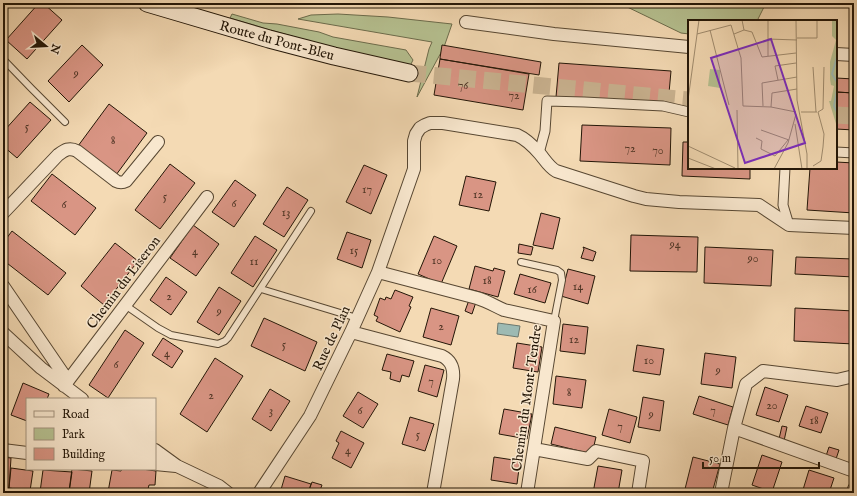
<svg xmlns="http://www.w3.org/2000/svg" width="857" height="496" viewBox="0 0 857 496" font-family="'IM FELL English',serif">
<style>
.green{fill:#b6c191;stroke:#6c6c4c}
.water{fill:#9dbab3;stroke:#6c786e}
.building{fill:#d99584;stroke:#231607}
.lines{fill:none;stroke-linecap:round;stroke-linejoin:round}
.secondary-tunnel{stroke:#cab391;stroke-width:17;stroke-dasharray:17 8;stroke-linecap:butt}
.service-casing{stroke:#574732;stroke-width:8}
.pedestrian-casing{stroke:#574732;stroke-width:11}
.minor-casing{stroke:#574732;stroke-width:14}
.secondary-casing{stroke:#231607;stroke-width:19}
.service{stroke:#f8e7ce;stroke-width:6}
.pedestrian{stroke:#f8e7ce;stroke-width:9}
.minor{stroke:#f8e7ce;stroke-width:12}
.secondary{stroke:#f8e7ce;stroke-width:17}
.labels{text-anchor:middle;stroke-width:3;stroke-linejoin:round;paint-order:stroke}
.number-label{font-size:12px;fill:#503626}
.street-label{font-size:14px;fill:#231607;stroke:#f8e7ce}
.inset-river{fill:none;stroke:#9dbab3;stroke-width:2}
.inset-road{fill:none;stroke:#a08c6f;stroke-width:1}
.view{fill:#7b2cbf;fill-opacity:0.15;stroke:#7b2cbf;stroke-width:2}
.inset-edge{fill:none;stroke:#231607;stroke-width:2}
</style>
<rect width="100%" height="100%" fill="#f4dab4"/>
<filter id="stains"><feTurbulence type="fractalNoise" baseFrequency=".005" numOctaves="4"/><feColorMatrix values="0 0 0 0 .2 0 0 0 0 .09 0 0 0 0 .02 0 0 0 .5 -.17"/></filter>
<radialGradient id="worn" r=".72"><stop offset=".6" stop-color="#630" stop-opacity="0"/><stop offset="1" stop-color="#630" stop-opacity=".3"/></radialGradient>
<path class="green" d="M619 3H766L757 21H689V34L681 33Z
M232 14 263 23 277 24 319 32 333 37 406 50 413 60 410 66C350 53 290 36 230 18Z
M338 14 388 17 452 24 444 47 417 97 429 49 432 42 298 19 311 15Z"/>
<path class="water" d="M498 323 520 326 518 337 497 334Z"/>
<path class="building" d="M39 3H43L62 20 27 59 6 40Z
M82 45 103 65 69 102 48 81Z
M442 45 541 62 539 75 440 59V58Z
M440 59 529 74 523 110 434 95Z
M559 63 671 71 668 104 556 97Z
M836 78 854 79V93L836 92Z
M836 92 854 93V130L836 129Z
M30 102 51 120 17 158 3 146V132Z
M109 104 147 133 116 175 78 146Z
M582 125 671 128 670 165 580 161Z
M683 142H689V168H750V179L682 176Z
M836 162 854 163V213L807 210 810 168H836Z
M170 164 195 183 160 229 135 210Z
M364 165 387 175 371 214 346 202Z
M52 174 96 208 75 235 31 201Z
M466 176 496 182 489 211 459 205Z
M235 180 256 195 234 227 212 212Z
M287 187 308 200 284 237 263 224Z
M541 213 560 218 553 249 533 245Z
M193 225 219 244 196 276 170 258Z
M12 231 66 273 48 295 3 260V243Z
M347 232 371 240 362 268 337 259Z
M631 235 698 237 697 272 630 271Z
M255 236 277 250 253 287 231 273Z
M434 236 457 246 441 284 418 274Z
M115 243 138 261 104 305 81 286Z
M519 244 533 247 531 255 518 253Z
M583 247 596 252 593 261 581 258 584 249Z
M705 247 773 250 771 286 704 283Z
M796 257 854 259V277L795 274Z
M475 266 493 271 494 268 505 271 498 297 469 289Z
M568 269 595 276 588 304 561 296Z
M520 274 551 283 545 303 514 294Z
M166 277 187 292 171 315 150 300Z
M219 287 241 301 219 335 197 322Z
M395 290 413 297 409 306 411 307 400 332 376 321 378 317 374 315 380 298 385 300 386 297 391 299Z
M469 300 476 302 472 314 465 311Z
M431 308 459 316 451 345 423 337Z
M795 308 854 311V344L794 341Z
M264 318 317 342 305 371 251 346Z
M563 324 588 327 585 354 560 351Z
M125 330 144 343 108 398 89 385Z
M163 338 183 351 172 368 152 355Z
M517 343 542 347 538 372 513 368Z
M637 345 664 349 660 375 633 371Z
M705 353 736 357 732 388 701 384Z
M387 354 414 361 409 377 402 375 400 382 390 379 391 372 382 370Z
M215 358 243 376 207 432 180 414Z
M425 365 444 370 437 397 418 391Z
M556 376 586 380 582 408 553 404Z
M23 383 49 394 47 399H27V421L11 415Z
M765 387 788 395 779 422 756 415Z
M270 389 290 401 271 431 252 419Z
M358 392 378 404 363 428 343 416Z
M699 396 733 407 728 425 693 414Z
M643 397 664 401 660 431 638 427Z
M806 406 828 413 821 433 799 426Z
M504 409 532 414 527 439 499 434Z
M609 409 637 417 630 443 602 435Z
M410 417 434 424 425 451 402 444Z
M782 426 787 427 784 441 779 439Z
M555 427 596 437 592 454 551 444Z
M341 431 364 443 351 468 332 458 339 443 336 441Z
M829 447 839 450 836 459 826 456Z
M762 455 782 462 772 492 752 485Z
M3 457 11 458 9 488 3 487Z
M494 457 520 461 517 484 491 480Z
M693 457 720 464 712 493H684Z
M598 466 622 470 618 493H593Z
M11 468 33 471 30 491 9 488Z
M72 469 92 471 89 493H79L69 491Z
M122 469H142L156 471 155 485H149L147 493H118L108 492 112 470 121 471Z
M43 470 72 472 69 493 40 492Z
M809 470 834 478 829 493H802Z
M285 476 311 484 308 493H280Z
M312 482 322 485 319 493H308Z"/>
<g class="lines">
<path class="secondary-tunnel" d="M409 73 689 100
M836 115 854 116"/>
<g class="service-casing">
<path id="service" d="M3 8 8 3
M3 59 31 88 65 122
M521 262 557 270 561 273 562 280 554 321
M261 289 357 318
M125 305 158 328 171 335 218 344 225 341 228 338 311 211"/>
</g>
<g class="pedestrian-casing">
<path id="pedestrian" d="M836 152 854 153
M539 153 545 131 547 101 584 102 663 106 689 112
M785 168 783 205 789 225"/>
</g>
<g class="minor-casing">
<path id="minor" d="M466 22 554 34 689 47
M836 54 854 55
M3 213 58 155C65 150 69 147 77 151L116 181C120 183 122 183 126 181L158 142
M378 272 477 298C487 301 495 306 504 310L554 321 527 493
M3 286 68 381
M351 332 442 356C452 361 454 369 453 379L433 493
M3 333 41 368 82 399
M64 386 207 197
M734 428 854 471
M534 449 588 459 596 451 643 461 638 493
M3 450 27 453
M155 450 177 466 219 486 228 493
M155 464 176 466
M259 493 310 416 351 332 378 272 414 169V141L416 134 420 128 425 125 430 123H443L517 135C526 139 534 147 540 154 545 160 549 167 556 171L634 196 646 199 679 202 759 205 789 225 854 228
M721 493 734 428 746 384 763 371 837 380 854 376
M853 493 854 489"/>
</g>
<g class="secondary-casing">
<path id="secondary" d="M147 3 269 39 334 56 409 73"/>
</g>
<use href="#service" class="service"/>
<use href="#pedestrian" class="pedestrian"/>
<use href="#minor" class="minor"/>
<use href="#secondary" class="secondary"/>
</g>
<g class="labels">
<g class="number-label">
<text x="76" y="77">9</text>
<text x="463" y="89">76</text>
<text x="514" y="99">72</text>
<text x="27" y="130">5</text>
<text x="113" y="144">8</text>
<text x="630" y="152">72</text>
<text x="658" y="154">70</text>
<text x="367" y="193">17</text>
<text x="478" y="198">12</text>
<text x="165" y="200">5</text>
<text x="234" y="207">6</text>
<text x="64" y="208">6</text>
<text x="286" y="216">13</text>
<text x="675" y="248">94</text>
<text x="354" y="254">15</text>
<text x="195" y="255">4</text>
<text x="753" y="262">90</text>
<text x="437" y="264">10</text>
<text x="254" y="265">11</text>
<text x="487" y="284">18</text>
<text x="578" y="290">14</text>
<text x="532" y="293">16</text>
<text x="169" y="300">2</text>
<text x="219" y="315">9</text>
<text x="441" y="330">2</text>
<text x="574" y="343">12</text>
<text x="284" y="348">5</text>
<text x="167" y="357">4</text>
<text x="649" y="364">10</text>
<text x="116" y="368">6</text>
<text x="718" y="374">9</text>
<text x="431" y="385">7</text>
<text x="569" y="396">8</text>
<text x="211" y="399">2</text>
<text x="772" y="409">20</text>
<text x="271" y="414">3</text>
<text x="360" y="414">6</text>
<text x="713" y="414">7</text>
<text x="651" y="418">9</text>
<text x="814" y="424">18</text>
<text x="620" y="430">7</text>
<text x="418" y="438">5</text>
<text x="348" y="454">4</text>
</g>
<g class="street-label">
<text transform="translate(277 40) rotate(15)" y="5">Route du Pont-Bleu</text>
<text transform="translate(123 282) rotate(-53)" y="5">Chemin du Liseron</text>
<text transform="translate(331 338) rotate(-65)" y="5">Rue de Plan</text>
<text transform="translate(526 398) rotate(-82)" y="5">Chemin du Mont-Tendre</text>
</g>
</g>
<g transform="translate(688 20)">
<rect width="149" height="149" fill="#f4dab4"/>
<path d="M144 0H149V107L141 81H143L146 66 143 65 142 59V42L148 20 144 16ZM22 49 32 50V68L20 66Z" fill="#b6c191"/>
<path class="inset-river" d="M149 37 144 54 149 62M149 70 146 86 149 92"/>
<path class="inset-road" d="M108 0 109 80 119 134V149M22 10 41 85M56 10 64 12 74 37 108 33M9 14 43 5 53 38 55 86 83 87 108 92M46 14 56 10 54 0M109 18H129V0M80 19 109 20M80 36V0M125 47 128 92M90 60 87 46 108 43M0 80 11 0M75 86 74 63 109 57M83 87 84 73 109 69M49 90 50 149M113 92H129M130 92 135 89 136 47M107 104 114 149M73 110 101 120M68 118 74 121 73 129 87 136 100 120M0 126 47 148M0 138 28 149M125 146 133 141 135 127 136 114 130 92M86 149 100 123 108 94"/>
<path class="view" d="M83 19 117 123 57 143 23 38Z"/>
<rect width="149" height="149" class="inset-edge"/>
</g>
<rect width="857" height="496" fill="none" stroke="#f4dab4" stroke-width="16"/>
<rect x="4" y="4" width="849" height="488" fill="none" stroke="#231607" stroke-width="2"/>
<rect x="8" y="8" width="841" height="480" fill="none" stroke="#231607"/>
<rect x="26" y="398" width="130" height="72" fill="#f8e7ce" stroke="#a3937e"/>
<rect x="34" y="411" width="20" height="6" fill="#f8e7ce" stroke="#a3937e"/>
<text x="62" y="418" font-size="12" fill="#231607">Road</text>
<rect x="34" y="428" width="20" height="12" fill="#b6c191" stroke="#a3937e"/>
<text x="62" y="438" font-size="12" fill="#231607">Park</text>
<rect x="34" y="448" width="20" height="12" fill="#d99584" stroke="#a3937e"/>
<text x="62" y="458" font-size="12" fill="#231607">Building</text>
<g transform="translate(46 46) rotate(108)" stroke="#f8e7ce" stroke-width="3" paint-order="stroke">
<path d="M0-3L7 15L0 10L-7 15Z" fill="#231607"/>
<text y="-6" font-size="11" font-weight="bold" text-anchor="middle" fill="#231607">N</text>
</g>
<path d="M703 462v6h116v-6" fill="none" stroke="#231607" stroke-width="2"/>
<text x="709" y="462" font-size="12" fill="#231607" stroke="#f8e7ce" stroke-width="3" paint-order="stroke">50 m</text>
<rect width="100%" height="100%" filter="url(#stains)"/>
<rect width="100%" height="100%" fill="url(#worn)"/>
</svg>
